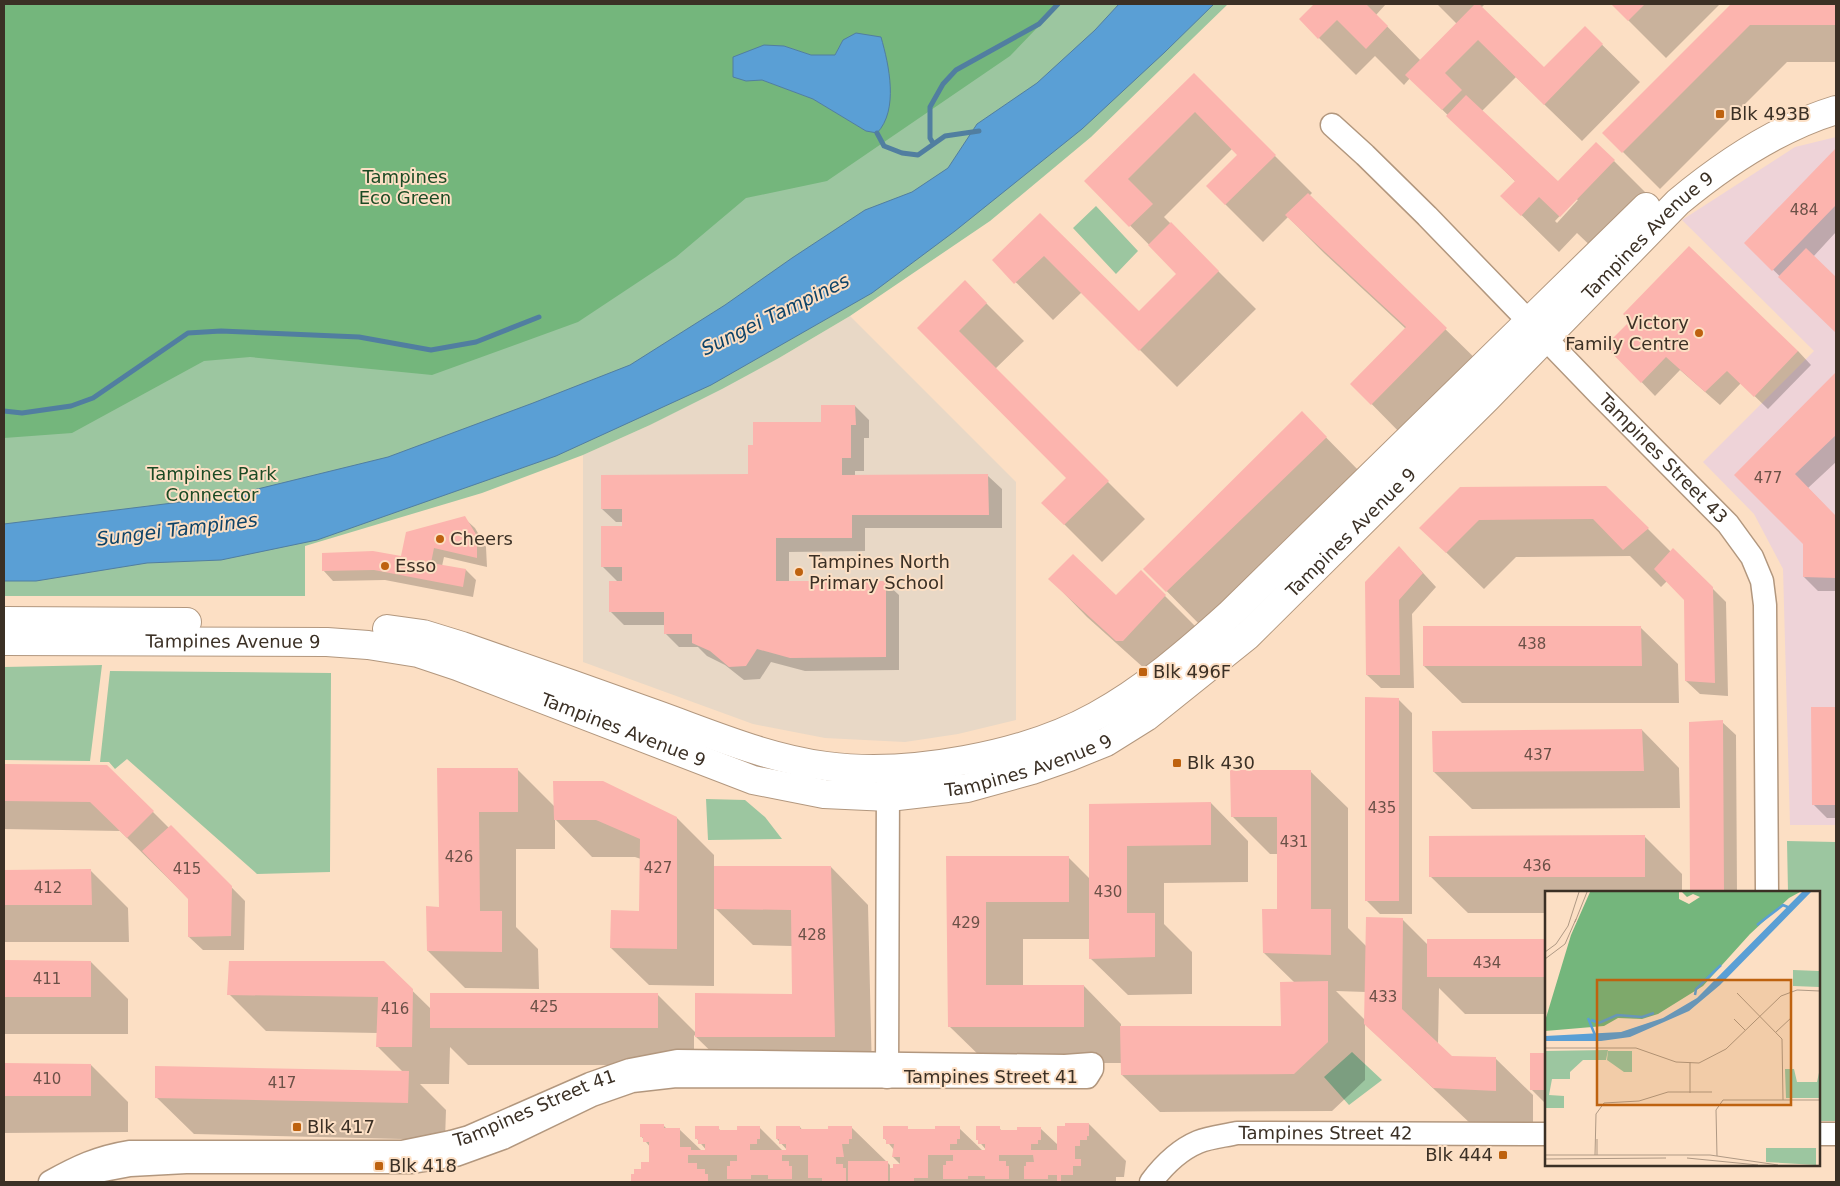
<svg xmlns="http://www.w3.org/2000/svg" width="1840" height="1186" viewBox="0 0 1840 1186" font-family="'DejaVu Sans',sans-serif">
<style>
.commercial{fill:#eed3d8}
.education{fill:#e8d8c6}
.green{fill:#9cc6a0}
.forest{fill:#74b67c;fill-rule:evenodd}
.water{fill:#5a9fd5;stroke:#517ea0}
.shadow{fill:#0003;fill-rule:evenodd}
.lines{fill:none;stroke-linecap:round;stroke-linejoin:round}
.stream{stroke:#517ea0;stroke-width:5}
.building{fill:#fcb4ae}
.minor-casing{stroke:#b2977e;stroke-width:25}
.major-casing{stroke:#b2977e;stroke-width:30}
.minor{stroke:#fff;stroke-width:22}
.major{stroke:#fff;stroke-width:28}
.poi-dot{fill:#be620f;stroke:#fcdfc4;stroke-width:2}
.labels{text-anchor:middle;stroke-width:4;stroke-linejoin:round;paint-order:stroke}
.number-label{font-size:15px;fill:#6b5147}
.poi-label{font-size:18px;fill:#3b3025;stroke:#fcdfc4;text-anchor:start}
.park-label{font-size:18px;fill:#1b4a24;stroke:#fcdfc4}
.street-label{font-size:18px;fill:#3b3025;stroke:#fcdfc4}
.water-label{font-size:19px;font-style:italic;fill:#0e4368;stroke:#fcdfc4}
.inset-river{fill:none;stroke:#5a9fd5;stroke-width:2.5}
.inset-road{fill:none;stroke:#af9984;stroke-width:1}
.view{fill:#be620f;fill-opacity:0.15;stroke:#be620f;stroke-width:2.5}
.inset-edge{fill:none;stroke:#3b3025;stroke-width:2.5}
</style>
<rect width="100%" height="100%" fill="#fcdfc4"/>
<path class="commercial" d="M1836 137V825H1790L1783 569 1754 514 1703 462 1814 351 1682 220 1795 147Z"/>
<path class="education" d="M850 316 1016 482V720L958 734 905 742 825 738 753 724 583 662V455L650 425 779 358Z"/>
<path class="green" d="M4 4H1228L1091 137 990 221 850 316 779 358 722 389 650 425 583 455 482 493 305 546V596H4Z
M1096 206 1138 251 1116 274 1073 228Z
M102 665 90 761 4 760V667Z
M110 671 331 673 330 872 257 874 127 759 115 769 109 762H100Z
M706 799 745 800 765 817 782 839 708 840Z
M1787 841 1836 842V1121H1819V892H1788Z
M1352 1052 1382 1080 1349 1105 1324 1077Z"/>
<path class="forest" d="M4 4H1060L1010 56 827 181 746 198 676 257 578 322 432 375 250 357 204 361 72 433 4 438ZM843 40 866 131 813 99 762 80 784 46 811 55H835Z"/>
<path class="water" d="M1119 4H1214L1165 52 1082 129 955 231 872 293 711 385 556 456 317 540 221 560 147 563 36 581H4V524L229 496 388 457 533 403 630 365 725 305 792 258 865 210 912 192 948 168 977 124 1037 83 1095 30Z
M856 33 881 37C889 65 899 110 877 133L866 131 813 99 762 80 746 81 733 77V57L764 45 784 46 811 55H835L843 40Z"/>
<path class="shadow" d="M1316 4H1386L1376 15 1421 61 1457 24 1437 4H1485L1481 8 1544 69 1585 28 1640 82 1582 141 1516 77 1482 111 1559 183 1614 161 1651 198 1598 253 1577 233 1559 252 1502 196 1516 182 1410 78 1404 85 1375 56 1356 75 1300 19ZM1576 199 1578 200 1557 223 1555 221Z
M1612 4H1720L1666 58Z
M1733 4H1836V62H1787L1660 189 1604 133Z
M1194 75 1312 193 1309 196 1483 366 1409 442 1352 384 1406 329 1324 253 1288 217 1263 242 1207 186 1238 155 1232 149 1164 217 1256 309 1177 387 1082 292 1053 320 994 260 1040 215 1139 313 1178 274 1086 181Z
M1836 150V232L1813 257 1836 279V332L1746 243Z
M965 282 1024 341 995 369 1145 519 1102 562 1043 503 1068 478 918 328Z
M1607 346 1798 351 1811 365 1768 409 1741 383 1720 405 1680 370 1655 396Z
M1836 374V462L1808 488 1836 517V591H1818L1804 577V543L1736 475Z
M855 406 869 420V438H864V471H855V476H988L1002 489V528H865V551L789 552V582H885L899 595V670L805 671 771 662 760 679 744 680 725 665 707 656 698 647H679L665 633V625H624L610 611 618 582 602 566 623 527V522H616L602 509 750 475 822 423Z
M1302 413 1363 475 1204 629 1145 569Z
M1460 489 1648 529 1671 552 1673 549 1726 602 1728 696 1700 694 1686 681 1685 599 1667 581 1661 587 1630 556 1516 557 1484 589 1421 528Z
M464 518 475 528 486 547 487 567 444 557 442 566 466 570 476 580 473 597 385 580 333 581 323 570 402 557Z
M1413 562 1436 587 1412 614 1414 688H1381L1367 675Z
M1141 572 1202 633 1155 678 1087 617 1050 579 1116 597Z
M1640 627 1678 664 1679 703H1462L1424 666Z
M1398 699 1412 713V914H1380L1366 900Z
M1812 708H1836V818H1827L1813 804Z
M1722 722 1736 735 1737 892H1691L1690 723Z
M1642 730 1679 768 1680 808 1472 809 1434 772Z
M4 765 107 766 169 828 171 826 245 901 244 950H203L189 937V899L120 831 4 829Z
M439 770H518L555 807 677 818 714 855V867H831L868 905 872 1074H734L694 1035V1065H468L450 1047 449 1084H420L446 1110 445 1140 194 1134 156 1097 403 1072 377 1046 378 1033 266 1031 229 994 383 962 431 1009 657 994 696 1033 793 995 792 946 753 945 714 907V986L649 985 611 948 640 912 641 859 635 857H592L555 819V849H516V927L538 949 539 989 465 988 428 951 440 908Z
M1310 771 1348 808V928L1367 947 1402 919 1428 945V941L1546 940V1014H1465L1439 988 1438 1045 1452 1057 1495 1058 1533 1095V1127L1472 1125 1365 1024V1080L1332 1111 1160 1112 1122 1075V1063H987L949 1026 947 858H1069L1090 879V805L1211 803 1248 841V882L1164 883V924L1192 952V994L1128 995 1090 958V939H1023V986H1084L1121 1024V1027L1282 1028 1295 983 1264 953 1278 911V854H1270L1233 817ZM1336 991 1366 992 1365 1020Z
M1644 836 1682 874V892H1546V913H1468L1430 876Z
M4 871H91L128 908 129 942H4Z
M4 961 91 962 128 999V1034H4Z
M1531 1054H1546V1104L1531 1089Z
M4 1065H91L128 1102V1132L4 1133Z
M1089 1124 1126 1161 1124 1177H1116V1182H893L890 1179V1182H632V1175L642 1170 651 1164V1148L641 1136 663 1125 667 1129H679L702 1151H707L697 1139 718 1128 721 1131H738L760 1128 783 1151H788L777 1139 800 1127 803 1131 852 1128 890 1165V1169L901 1165 893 1157 894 1150 885 1139 907 1128 910 1131 959 1128 983 1151H987L977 1139 999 1128 1003 1132 1040 1128 1058 1145Z"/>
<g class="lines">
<path class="stream" d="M877 133 884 146 902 153 918 155 945 136 979 131
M933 143 930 138V107L943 84 956 70 1039 24 1058 4
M4 411 22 413 71 406 93 398 188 333 221 331 359 337 431 350 476 342 539 317"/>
</g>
<path class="building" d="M1314 4H1366L1388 26 1366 49 1337 20 1318 39 1299 19Z
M1475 4H1479L1544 67 1585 26 1603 44 1544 105 1478 40 1445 73 1462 90 1442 110 1405 75Z
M1611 4H1645L1628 21Z
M1731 4H1836V25H1750L1622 153 1602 133Z
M1194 73 1276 155 1225 205 1206 186 1237 155 1195 112 1128 179 1153 204 1129 227 1084 181Z
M1466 95 1558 181 1596 142 1615 160 1560 217 1539 197 1521 216 1500 196 1515 181 1446 116Z
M1836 148V205L1772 271 1744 243Z
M1308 193 1447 328 1371 405 1350 384 1406 327 1285 215Z
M1040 213 1139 311 1176 274 1148 245 1171 222 1219 271 1139 351 1044 256 1014 284 992 260Z
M1689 246 1798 351 1754 397 1727 371 1705 392 1666 357 1641 383 1605 346 1630 321 1623 314Z
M1806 248 1836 277V333L1778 277Z
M965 280 987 303 959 331 1109 481 1064 525 1041 503 1066 478 917 328Z
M1836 372V435L1795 474 1836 516V578L1803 577V544L1734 475Z
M821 405H855L856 425H851V458H842V475L988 474 989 515H852V538H776V581H886V657L790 658 757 649 746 666 729 667 710 651 692 643V634H664V612H609V581H622V567H601V526H622V509H601V475L748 474V445H753V422H821Z
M1302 411 1327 437 1166 592 1143 569Z
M1606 486 1649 528 1623 550 1593 519 1479 520 1446 553 1419 528 1460 487Z
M465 516 477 536V558L434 548 431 563 466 569 463 587 374 570 322 571V553L373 551 401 556 406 532Z
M1399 546 1423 573 1399 600 1400 675H1366L1365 582Z
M1673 548 1713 587 1715 683 1685 681 1684 600 1654 569Z
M1073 554 1116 595 1141 570 1166 595 1123 641H1116L1048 579Z
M1423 626H1641L1642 666H1423Z
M1365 697 1399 698V901H1365Z
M1811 707H1836V805H1812Z
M1723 720 1724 892H1690L1689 722Z
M1642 729 1644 771 1433 772 1432 731Z
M4 764 107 765 154 811 127 838 90 802 4 801Z
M437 768H518V812H479L480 911H502V952L427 951 426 906 439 907Z
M1230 770H1311V909H1331V955L1263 953 1262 909H1277V817H1231Z
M553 781H603L677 817V949L610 948 611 910 639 911 640 839 596 820H554Z
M1211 802V845L1127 846V913H1155V957L1089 959V804Z
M171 825 232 886 231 936 188 937V899L142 851Z
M1645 835V877H1429V836Z
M946 856H1069V902H986V985H1084V1027H948Z
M714 866H831L835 1037H695V993L792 994 791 910 714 909Z
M91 869 92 905H4V870Z
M1366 917 1403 918 1402 1009 1452 1056 1496 1057V1091L1433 1088 1364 1024Z
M1427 939H1546V977H1427Z
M4 960 91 961V997H4Z
M229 961H384L413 989 412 1047H376L378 997 227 995Z
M1328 981V1042L1294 1074 1121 1075 1120 1026H1281L1280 982Z
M430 993H658V1028H430Z
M1530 1053H1546V1090H1530Z
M4 1063 91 1064V1096H4Z
M155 1066 409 1071 408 1103 155 1098Z
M1065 1123H1089V1136H1087V1140H1080V1146H1075V1159H1081V1166H1073V1175H1061V1182H1057V1175H1048V1179H1024V1166H1026V1162H1034L1033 1155H999V1161H1006V1166H1009V1179H985V1176H968V1179H943V1165H946V1161H953V1155H928V1178H914V1181H890V1168H893V1164H900V1157H892L894 1144H886V1139H883V1126H908V1129H935V1126H960V1139H957V1144H950V1150H985V1144H978V1140H976V1126H1000V1130H1017V1127H1041V1140H1038V1144H1031V1150H1057V1126H1065Z
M640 1124H664V1128H680V1147H691V1150H705V1144H698V1139H695V1126H719V1130H737V1126H760V1139H757V1144H750V1150H786V1144H779V1139H776V1126H800V1129H828V1126H852V1139H849V1144H842L844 1157H836V1164H843V1168H846V1181H822V1178H808V1155H782V1161H789V1166H792V1179H768V1175H751V1179H727V1166H730V1161H737V1155H688V1163H697V1169H705V1174H708V1182H631V1174H634V1169H641V1162H649V1142H643V1137H640Z
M848 1161H888V1182H848Z"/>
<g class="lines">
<g class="minor-casing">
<g id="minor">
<path id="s1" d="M1332 125 1365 155 1427 216 1599 394 1728 524 1752 557 1762 581 1765 605 1767 892"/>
<path d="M887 1077 888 780"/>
<path d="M1819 1134H1836"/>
<path id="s2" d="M50 1182C77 1167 98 1157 129 1152H402L451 1142 469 1137 590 1084 630 1070 677 1061 1065 1066 1092 1064V1069L1087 1077 676 1076 632 1081 592 1095 503 1138 456 1155 412 1162H186L130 1165 93 1172 72 1182"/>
<path id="s3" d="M1151 1182C1163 1166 1179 1150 1198 1142 1210 1137 1224 1136 1237 1133L1546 1134"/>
</g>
</g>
<g class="major-casing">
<g id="major">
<path d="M4 621 187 622"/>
<path d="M387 629 423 634 462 646C526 668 591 691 655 714 711 734 766 758 826 766 908 777 1024 756 1096 716 1145 689 1188 652 1229 615L1646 207"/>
<path id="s4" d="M4 641 327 642 368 645 418 653 457 666 753 780 824 794 889 797 967 788 1032 770 1069 757 1106 742 1146 717 1247 636 1487 398 1678 202C1725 163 1777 128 1836 110"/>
</g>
</g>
<use href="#minor" class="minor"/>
<use href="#major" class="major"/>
</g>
<g class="poi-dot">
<rect x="1715" y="109" width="10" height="10" rx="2.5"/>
<circle cx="1699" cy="333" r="5"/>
<circle cx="440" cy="539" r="5"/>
<circle cx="385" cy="566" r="5"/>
<circle cx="799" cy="572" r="5"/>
<rect x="1138" y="667" width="10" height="10" rx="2.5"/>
<rect x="1172" y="758" width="10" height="10" rx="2.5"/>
<rect x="292" y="1122" width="10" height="10" rx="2.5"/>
<rect x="1498" y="1150" width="10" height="10" rx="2.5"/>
<rect x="374" y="1161" width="10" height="10" rx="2.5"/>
</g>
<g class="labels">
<g class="number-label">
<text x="1804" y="215">484</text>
<text x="1768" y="483">477</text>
<text x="1532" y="649">438</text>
<text x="1538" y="760">437</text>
<text x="1382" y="813">435</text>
<text x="1294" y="847">431</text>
<text x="459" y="862">426</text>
<text x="1537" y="871">436</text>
<text x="658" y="873">427</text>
<text x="187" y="874">415</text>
<text x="48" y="893">412</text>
<text x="1108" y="897">430</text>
<text x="966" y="928">429</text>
<text x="812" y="940">428</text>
<text x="1487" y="968">434</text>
<text x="47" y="984">411</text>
<text x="1383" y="1002">433</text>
<text x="544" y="1012">425</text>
<text x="395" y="1014">416</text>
<text x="47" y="1084">410</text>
<text x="282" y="1088">417</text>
</g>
<g class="poi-label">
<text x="1730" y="120">Blk 493B</text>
<text x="1689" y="329" text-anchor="end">Victory<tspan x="1689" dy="21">Family Centre</tspan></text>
<text x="450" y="545">Cheers</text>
<text x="809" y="568">Tampines North<tspan x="809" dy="21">Primary School</tspan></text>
<text x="395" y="572">Esso</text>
<text x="1153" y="678">Blk 496F</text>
<text x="1187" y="769">Blk 430</text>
<text x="307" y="1133">Blk 417</text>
<text x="1493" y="1161" text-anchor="end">Blk 444</text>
<text x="389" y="1172">Blk 418</text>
</g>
<g class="park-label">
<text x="405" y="183">Tampines<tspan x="405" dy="21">Eco Green</tspan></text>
<text x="212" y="480">Tampines Park<tspan x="212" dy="21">Connector</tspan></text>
</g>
<g class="street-label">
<text dy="6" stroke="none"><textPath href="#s4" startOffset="1879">Tampines Avenue 9</textPath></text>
<text dy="6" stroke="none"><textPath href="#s1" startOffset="470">Tampines Street 43</textPath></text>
<text dy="6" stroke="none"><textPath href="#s4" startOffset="1459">Tampines Avenue 9</textPath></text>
<text dy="6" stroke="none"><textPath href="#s4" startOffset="229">Tampines Avenue 9</textPath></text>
<text dy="6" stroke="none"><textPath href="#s4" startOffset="634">Tampines Avenue 9</textPath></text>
<text dy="6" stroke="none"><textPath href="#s4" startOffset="1054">Tampines Avenue 9</textPath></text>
<text x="991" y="1083">Tampines Street 41</text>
<text dy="6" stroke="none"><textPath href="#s2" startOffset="498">Tampines Street 41</textPath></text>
<text dy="6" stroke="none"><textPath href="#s3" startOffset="191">Tampines Street 42</textPath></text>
</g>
<g class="water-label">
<text transform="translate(775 314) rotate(-26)" y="7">Sungei Tampines</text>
<text transform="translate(177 529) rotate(-7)" y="7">Sungei Tampines</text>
</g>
</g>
<g transform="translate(1545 891)">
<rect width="275" height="275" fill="#fcdfc4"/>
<path d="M248 79 274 80V96L248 95ZM63 159 61 169H38L25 181V188H7L4 204 19 205V217H0V160ZM63 160H87V181H79L62 169ZM275 177V207H241L240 178H249L252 191H272ZM221 257H271V274L221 271Z" fill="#9cc6a0"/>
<path d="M45 1H134V8L144 13 155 6 148 3 142 6 137 1H255L244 7 205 43 158 95 113 123 97 128 73 127 59 135 0 140V130L26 44Z" fill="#74b67c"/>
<path d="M257 1H266L175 94 144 120 85 146 56 150H0V145L76 141 118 127 152 107Z" fill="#5a9fd5"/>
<path class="inset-river" d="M212 34 238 14 245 17M150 104 151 98 176 74M43 127 50 144M46 129 54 132 72 124 97 126 109 122"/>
<path class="inset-road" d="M30 31 42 1M0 61 11 53 23 35 34 1M0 68 20 53 31 28M192 102 237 148 238 209M189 128 200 139M231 141 247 126M0 157H91L131 171 154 172 181 158 236 105 252 99 275 100M145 202V171M52 248V264M0 264H165L233 274M50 264 51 223 59 212 94 210 123 201H167M172 265 171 219 178 209H275M142 267 213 274M0 268 121 267"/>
<path class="view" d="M52 89H246V214H52Z"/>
<rect width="275" height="275" class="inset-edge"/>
</g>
<rect width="1840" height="1186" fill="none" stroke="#3b3025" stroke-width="10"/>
</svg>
